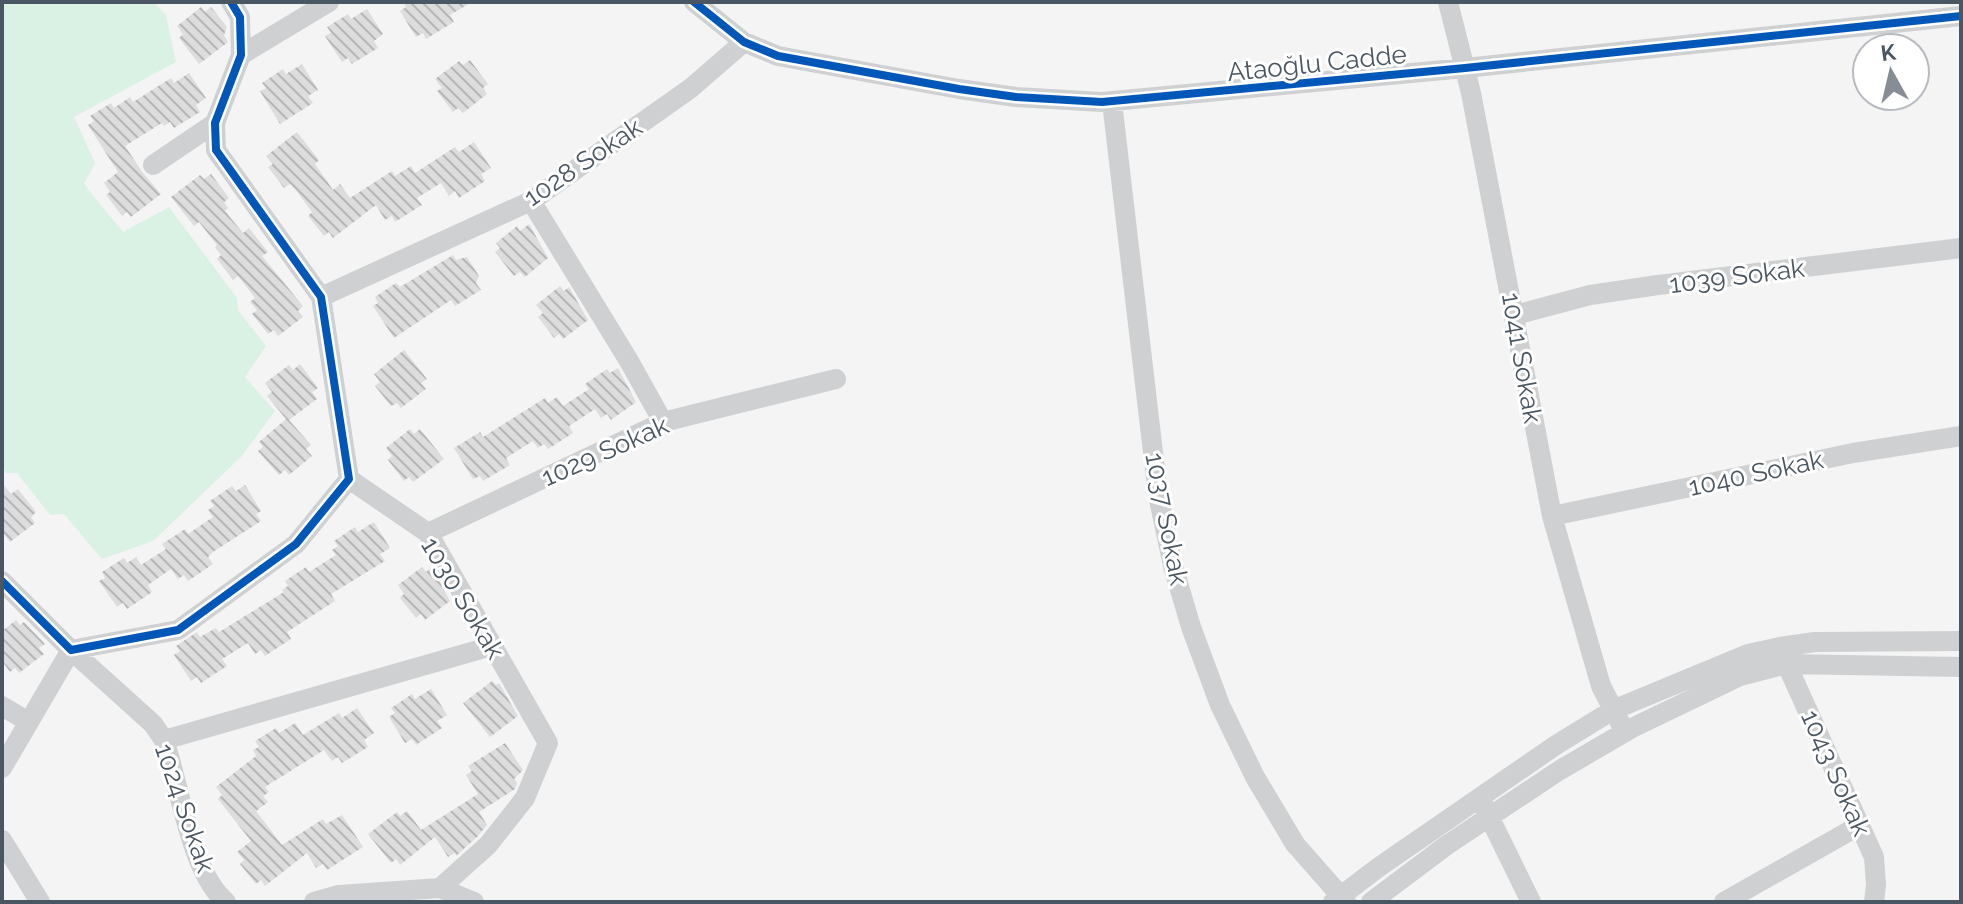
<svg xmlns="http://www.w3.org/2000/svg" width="1963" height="904" viewBox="0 0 1963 904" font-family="Raleway,sans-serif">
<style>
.grass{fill:#d9f2e3}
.building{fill:url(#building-back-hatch)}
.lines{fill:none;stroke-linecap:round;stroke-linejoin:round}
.minor{stroke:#ced0d2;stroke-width:20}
.cycleway-casing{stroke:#fff;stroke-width:13}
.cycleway{stroke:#0057b8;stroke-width:8}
.labels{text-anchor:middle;stroke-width:6;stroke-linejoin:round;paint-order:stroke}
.street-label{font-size:26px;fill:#4a5661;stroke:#fff}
</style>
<defs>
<pattern id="building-back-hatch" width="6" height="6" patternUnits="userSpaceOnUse" patternTransform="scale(2)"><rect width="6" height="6" fill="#ddddde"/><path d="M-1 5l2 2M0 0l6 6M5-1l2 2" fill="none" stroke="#b5b6b7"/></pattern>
</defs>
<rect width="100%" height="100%" fill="#f4f4f4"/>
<path class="grass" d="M2 2H154L166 15 176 62 74 117 95 163 84 184 123 232 169 207 237 298 238 310 266 346 245 377 275 411 241 457 153 541 102 559 64 514 50 515 17 473H6L2 466Z"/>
<path class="building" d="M403 2H472L450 15 454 22 426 39 423 33 416 37 400 11 406 7Z
M201 7 205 12 211 7 227 27 224 35 228 42 199 64 179 38 183 34 177 26Z
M367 9 383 34 374 41 378 48 352 64 348 58 342 62 325 36 331 33 327 27 348 14 351 19Z
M470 60 488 84 483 88 487 94 463 113 458 108 453 112 437 91 442 88 435 79 459 61 463 65Z
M302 64 318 90 308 96 313 103 280 124 260 91 266 88 262 83 283 69 286 74Z
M189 73 206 98 196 105 200 112 174 128 170 122 164 126 162 123 125 146 143 173 161 194 131 217 127 212 122 216 106 195 110 192 104 183 118 172 88 125 94 121 90 116 111 103 114 108 130 97 133 102 171 78 174 83Z
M297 132 319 160 315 164 333 190 340 184 350 198 392 171 395 176 411 166 415 173 455 147 459 152 474 142 491 168 481 174 485 181 459 198 455 191 449 196 441 183 417 198 422 205 395 222 392 216 385 220 376 205 333 238 329 232 324 236 308 216 312 212 295 189 290 184 284 188 268 167 273 164 266 156Z
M211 174 229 198 224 202 228 208 225 211 243 233 249 228 268 252 262 256 303 306 298 311 303 317 278 336 274 330 268 334 252 314 257 310 250 302 255 298 238 276 233 280 217 259 221 255 215 247 217 245 199 222 194 226 171 197 200 175 204 179Z
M529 224 548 258 525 277 520 272 514 276 495 252 500 248 496 243 517 226 520 231Z
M453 255 456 260 467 257 479 276 476 283 481 290 455 306 451 300 394 338 373 306 378 303 375 297 396 283 400 287Z
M560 286 564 291 569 287 588 320 563 339 559 334 554 338 538 317 543 313 536 305Z
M404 350 427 379 421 383 426 389 401 408 397 403 391 406 375 386 380 382 374 374Z
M300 364 318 388 312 392 317 399 289 420 311 445 306 449 312 456 289 475 285 470 279 475 258 451 263 447 259 442 286 419 267 396 272 392 265 383 289 365 293 370Z
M618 368 636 402 611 420 607 414 601 418 595 409 569 426 573 433 548 449 544 444 538 448 533 441 506 458 510 465 483 481 480 476 473 479 454 448 480 432 483 437 545 398 548 403 557 397 563 406 589 389 585 384 607 369 610 373Z
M410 429 414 434 420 429 444 459 413 482 409 477 404 481 388 460 392 456 386 448Z
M2 483 11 494 18 489 36 512 31 517 35 523 10 542 2 531Z
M245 485 261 511 256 514 261 521 213 552 208 557 213 564 188 581 184 575 178 579 171 569 148 585 152 592 127 609 123 603 117 607 99 581 105 578 102 572 124 558 127 563 136 557 141 565 166 549 162 544 185 529 188 534 213 517 208 510 214 506 210 501 232 486 236 491Z
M374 522 390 548 380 554 385 561 331 594 335 601 287 632 291 639 265 656 261 650 255 654 248 643 222 659 227 666 201 683 197 677 191 681 174 655 180 651 176 646 197 632 200 637 216 628 219 632 284 592 282 590 288 586 285 581 306 567 309 572 336 555 332 550 338 546 334 541 355 527 358 532Z
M422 567 426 572 432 567 450 601 425 620 421 614 416 618 400 598 404 594 398 585Z
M16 620 20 625 24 622 45 644 39 648 44 654 19 673 15 668 10 672 2 661V631Z
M492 681 496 685 499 683 518 716 490 737 463 703Z
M431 689 447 715 437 721 442 728 416 745 412 739 405 743 389 717 395 713 391 708 412 694 415 699Z
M357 708 374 733 364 740 368 747 342 763 338 757 332 761 324 750 265 787 269 792 263 796 268 802 256 811 282 845 323 819 326 824 342 815 363 847 327 870 323 864 316 868 307 853 265 886 261 880 256 884 240 864 244 860 237 852 251 841 218 799 222 795 216 787 256 756 253 750 259 747 255 741 276 728 279 733 295 723 303 735 339 713 342 718Z
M505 743 523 770 514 779 517 783 515 789 479 812 487 825 478 836 456 856 455 853 448 857 435 837 400 865 396 859 391 863 368 834 397 812 400 816 407 811 421 830 478 794 466 775 472 771 468 766Z"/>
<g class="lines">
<path class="minor" d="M694 2 744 42 778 56 959 89 1016 97 1102 102 1465 68 1961 16
M1448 2 1471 93 1552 516 1601 686 1625 732
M241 55 329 2
M1112 102 1158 495 1173 566 1191 627 1220 705 1255 777 1295 844 1346 902
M153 165 215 123
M531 201 629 361 663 422
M321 297 531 201 691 88 744 42
M1515 315 1590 295 1658 285 1961 248
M349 479 428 533 548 743 525 798 488 845 440 888
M1552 516 1853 453 1961 436
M428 533 663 422 836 379
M2 581 71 650 178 630 296 544 349 479 321 297 216 150 215 123 241 55 240 17 231 2
M1782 654 1874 857 1876 885 1874 902
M2 706 27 721
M164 740 492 646
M2 768 71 650 153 724 164 740C180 785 190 872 226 902
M1484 806 1531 902
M2 840 40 902
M314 902 339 895 440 888 474 902
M1333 902 1379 867 1556 745 1613 710 1748 654 1780 647 1815 642 1961 641
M1371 902 1447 845 1560 770 1632 728 1740 676 1787 664 1961 667
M1724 902 1860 825"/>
<g class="cycleway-casing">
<path id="cycleway" d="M694 2 744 42 778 56 959 89 1016 97 1102 102 1465 68 1961 16
M2 581 71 650 178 630 296 544 349 479 321 297 216 150 215 123 241 55 240 17 231 2"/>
</g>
<use href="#cycleway" class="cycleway"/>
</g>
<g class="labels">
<g class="street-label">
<text transform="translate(1317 63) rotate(-6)" y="9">Ataoğlu Cadde</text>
<text transform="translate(583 162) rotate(-34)" y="9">1028 Sokak</text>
<text transform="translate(1737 276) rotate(-7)" y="9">1039 Sokak</text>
<text transform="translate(1522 358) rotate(80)" y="9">1041 Sokak</text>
<text transform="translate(605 451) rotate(-24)" y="9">1029 Sokak</text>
<text transform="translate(1756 473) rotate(-12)" y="9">1040 Sokak</text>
<text transform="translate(1167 519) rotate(79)" y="9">1037 Sokak</text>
<text transform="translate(463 598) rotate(59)" y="9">1030 Sokak</text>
<text transform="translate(1836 773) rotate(66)" y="9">1043 Sokak</text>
<text transform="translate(185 808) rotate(71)" y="9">1024 Sokak</text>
</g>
</g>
<rect width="1963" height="904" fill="none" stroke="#4a5661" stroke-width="8"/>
<g transform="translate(1891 72) rotate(352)"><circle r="38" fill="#ffffff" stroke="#b7bbc0" stroke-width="2"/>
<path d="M0-6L14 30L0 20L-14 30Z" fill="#868d94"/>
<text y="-12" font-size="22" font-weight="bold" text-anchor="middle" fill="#4a5661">K</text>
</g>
</svg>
